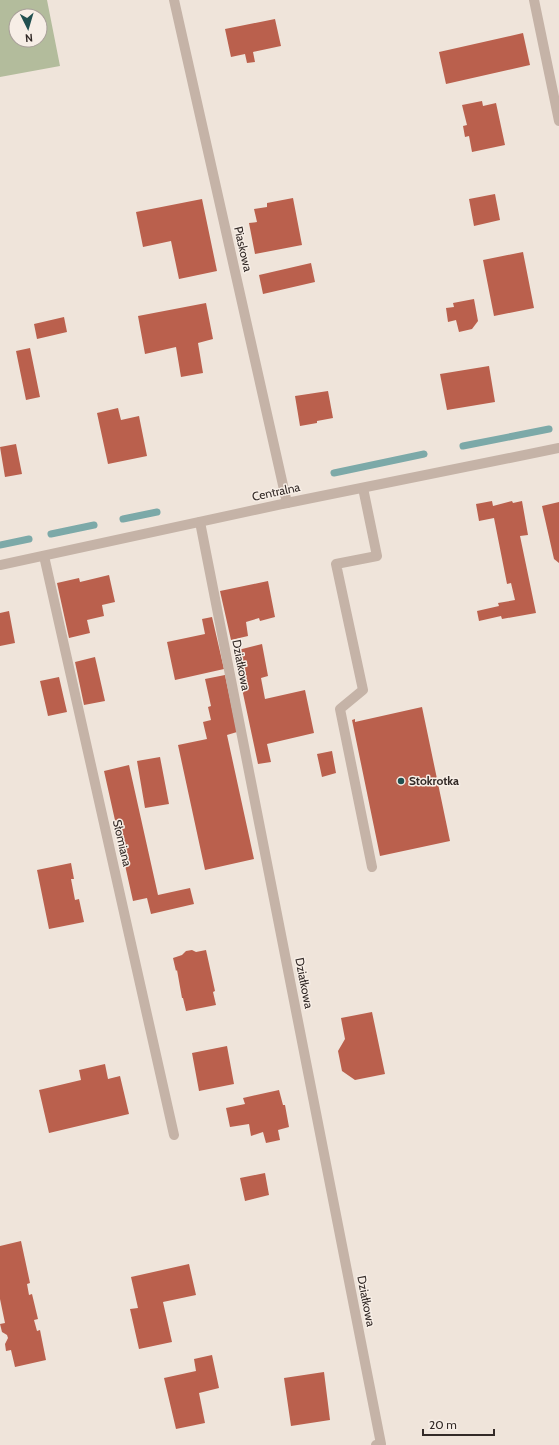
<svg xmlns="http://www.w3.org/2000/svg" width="559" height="1445" viewBox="0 0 559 1445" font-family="Cabin,sans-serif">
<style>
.green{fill:#b3bc9c;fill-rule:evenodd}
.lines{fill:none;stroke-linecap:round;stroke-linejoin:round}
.stream{stroke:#7ca9a8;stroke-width:7}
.building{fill:#ba604d}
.service{stroke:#c5b3a7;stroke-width:10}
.minor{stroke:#c5b3a7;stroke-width:10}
.tertiary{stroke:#c5b3a7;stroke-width:10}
.poi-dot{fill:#215050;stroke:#f7eee6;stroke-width:1.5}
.labels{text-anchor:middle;stroke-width:3;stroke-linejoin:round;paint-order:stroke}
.street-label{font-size:12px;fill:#332a27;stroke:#f7eee6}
.poi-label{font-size:12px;font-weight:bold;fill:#332a27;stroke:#f7eee6;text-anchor:start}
</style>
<rect width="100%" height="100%" fill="#efe4da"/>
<path class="green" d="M0 0H47L60 66 0 77ZM16 16H40V40H16Z"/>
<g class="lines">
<path class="stream" d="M463 446 549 429
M334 473 424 454
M123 519 157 512
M51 534 94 525
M0 545 29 539"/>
</g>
<path class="building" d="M275 19 281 46 253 52 255 62 247 63 245 54 231 57 225 29Z
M523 33 530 65 446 84 439 52Z
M482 101 483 106 496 103 505 145 472 152 469 136 465 137 463 126 467 125 462 105Z
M495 194 500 220 474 226 469 199Z
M293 198 302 245 255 254 249 223 257 222 254 209 267 207V203Z
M202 199 217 271 179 279 171 241 143 247 136 212Z
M523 252 534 308 494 316 483 260Z
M311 263 315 282 263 294 259 275Z
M474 299 478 321 472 329 459 332 456 320 448 322 446 308 454 307 453 303Z
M206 303 213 339 198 343 203 373 181 377 176 347 145 354 138 316Z
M64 317 67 332 37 339 34 324Z
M30 348 40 397 26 400 16 351Z
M489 366 495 402 447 410 440 374Z
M328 391 333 418 317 421V423L300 426 295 396Z
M118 408 121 420 139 416 147 456 108 464 97 413Z
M16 444 22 474 5 477 0 447Z
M492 501 493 506 512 501 513 503 522 501 528 535 520 536 536 613 502 619 501 616 479 621 477 611 499 606 498 603 515 600 511 583 507 584 494 518 479 521 476 504Z
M559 502V563L554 559 542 506Z
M109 575 115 602 102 605 104 616 87 620 90 633 69 638 57 583 79 578 80 582Z
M268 581 275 617 260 621 259 618 246 622 248 636 231 640 220 591Z
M9 611 15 643 0 646V613Z
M212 617 224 669 175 680 167 642 205 634 202 619Z
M262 644 268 676 261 678 265 699 305 690 314 733 267 744 271 762 258 764 234 651Z
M95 657 105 701 84 705 75 662Z
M225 675 237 732 227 735 254 859 205 870 178 745 207 739 203 722 211 720 208 707 211 706 205 679Z
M59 677 67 712 48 716 40 681Z
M422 707 450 841 380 856 352 720 355 719V722Z
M332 751 336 773 322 777 317 754Z
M160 757 169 804 145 808 137 761Z
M129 765 158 895 190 888 194 904 151 914 147 898 133 901 104 771Z
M71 863 74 879H71L75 900 79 899 84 922 49 929 37 870Z
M192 950 196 952 206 950 215 991 213 992 216 1005 186 1011 183 998H182L177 970 176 971 173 958 182 955 186 951Z
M372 1012 385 1074 355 1080 342 1071 338 1051 345 1039 341 1018Z
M227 1046 234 1084 199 1091 192 1053Z
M105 1064 108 1079 120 1076 129 1114 49 1133 39 1090 81 1080 79 1070Z
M279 1090 283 1105H285L289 1127 278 1130 280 1140 266 1143 263 1132 251 1136 249 1124 230 1127 226 1108 245 1104 243 1098Z
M265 1173 269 1195 245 1201 240 1178Z
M21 1241 30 1283 27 1284 29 1295 32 1294 38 1319 34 1320 37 1331 40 1330 46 1360 15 1367 11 1350 6 1351 5 1344 8 1338 7 1335 2 1332 0 1324 5 1323 0 1299V1246Z
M189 1264 196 1295 163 1302 172 1342 139 1349 130 1309 138 1308 131 1277Z
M212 1355 219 1388 199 1393 205 1423 176 1429 164 1378 196 1371 194 1359Z
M324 1372 330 1420 291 1426 284 1378Z"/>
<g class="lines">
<path class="service" d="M363 488 377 556 336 564 363 690 340 709 372 867"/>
<path class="minor" d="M174 0 287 503
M534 0 559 121
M200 522 381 1444 376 1445
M44 556 174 1135"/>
<path class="tertiary" d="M0 565 287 503 559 448"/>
</g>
<circle class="poi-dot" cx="401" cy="781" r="4"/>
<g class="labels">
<g class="street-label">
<text transform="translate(243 249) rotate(77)" y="4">Piaskowa</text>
<text transform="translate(276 492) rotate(-12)" y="4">Centralna</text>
<text transform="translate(241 665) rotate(79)" y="4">Działkowa</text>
<text transform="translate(122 843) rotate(77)" y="4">Słomiana</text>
<text transform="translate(304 983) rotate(79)" y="4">Działkowa</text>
<text transform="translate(366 1301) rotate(79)" y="4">Działkowa</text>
</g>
<g class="poi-label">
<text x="409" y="785">Stokrotka</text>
</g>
</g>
<g transform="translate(28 28) rotate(175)"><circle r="19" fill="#f7eee6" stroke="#a9a09a"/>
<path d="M0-3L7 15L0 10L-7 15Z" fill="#215050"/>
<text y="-6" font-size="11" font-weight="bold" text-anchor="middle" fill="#332a27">N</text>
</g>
<path d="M423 1429v6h71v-6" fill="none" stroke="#332a27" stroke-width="2"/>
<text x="429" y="1429" font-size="12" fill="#332a27" stroke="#f7eee6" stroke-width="3" paint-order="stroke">20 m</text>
</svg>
